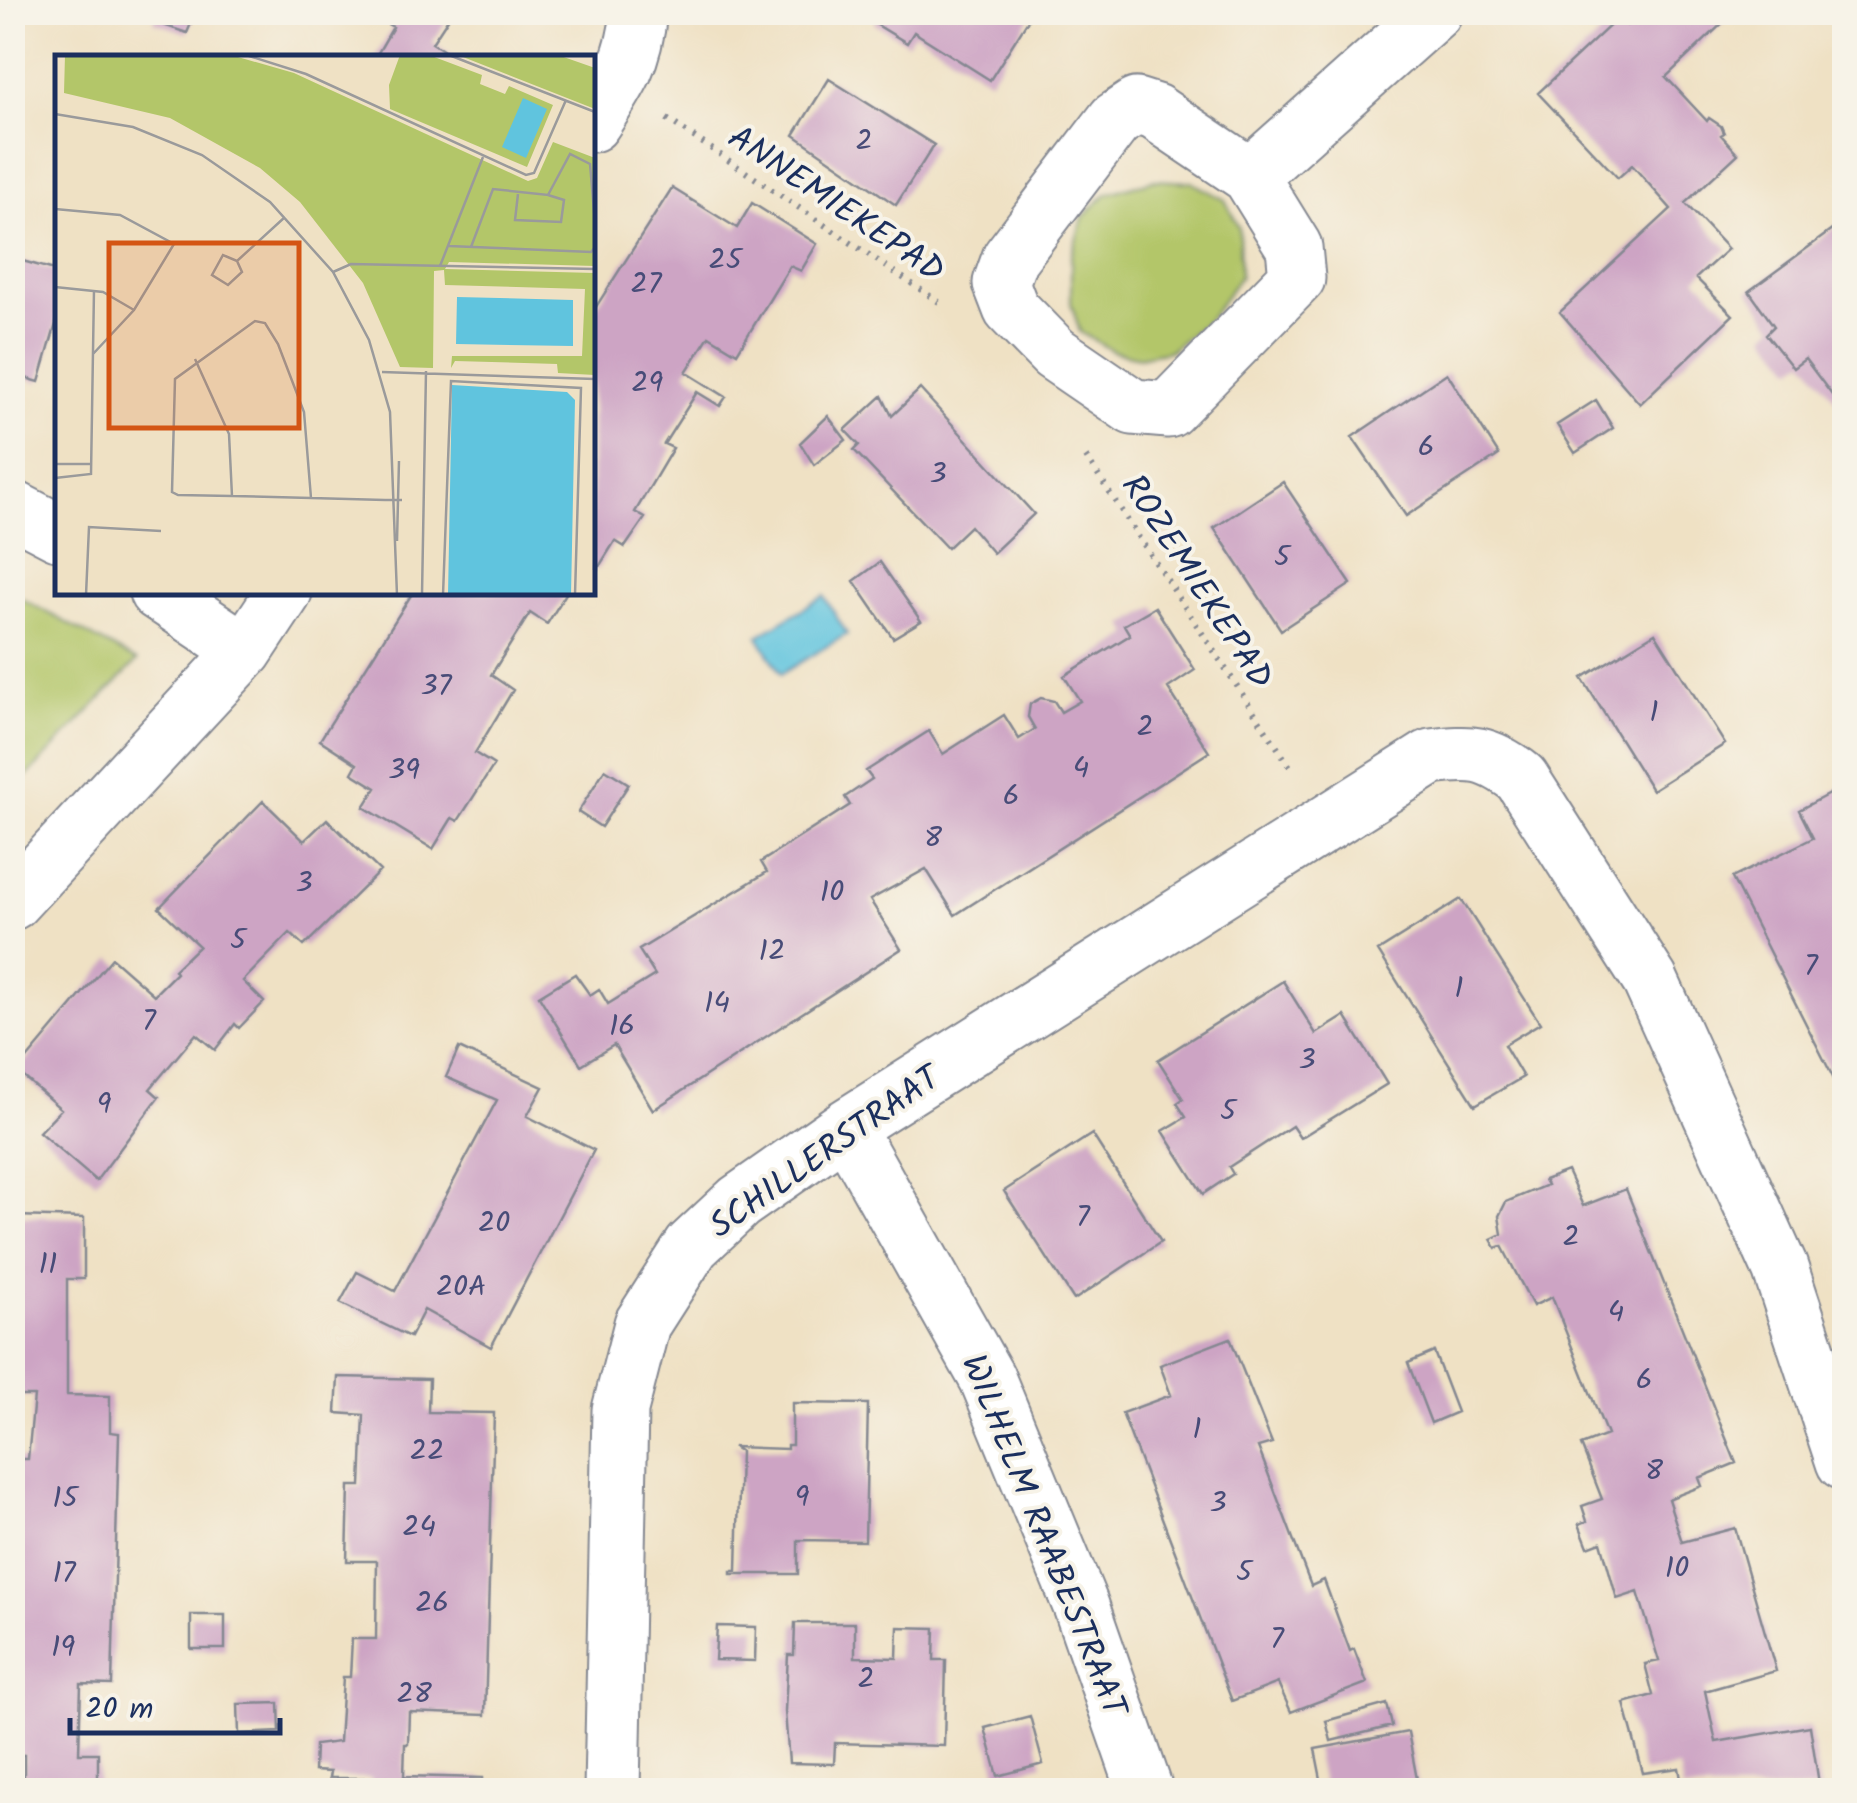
<svg xmlns="http://www.w3.org/2000/svg" width="1857" height="1803" viewBox="0 0 1857 1803" font-family="Kalam,sans-serif">
<style>
.green{fill:#b3c669;stroke:#677a64;stroke-width:2.5}
.water{fill:#60c4de;stroke:#3e7a9e;stroke-width:2.5}
.building{fill:#cda4c4}
.lines{fill:none;stroke-linecap:round;stroke-linejoin:round}
.minor-casing{stroke:#858891;stroke-width:59}
.path{stroke:#858891;stroke-width:6;stroke-dasharray:2.5 8;stroke-linecap:butt}
.minor{stroke:#fff;stroke-width:55}
.labels{text-anchor:middle;stroke-width:8;stroke-linejoin:round;paint-order:stroke}
.number-label{font-size:30px;fill:#484c78}
.street-label{font-size:35px;fill:#1b2f5e;stroke:#f7f3e8}
.inset-road{fill:none;stroke:#9a9a9b;stroke-width:2.5}
.view{fill:#d45514;fill-opacity:0.15;stroke:#d45514;stroke-width:5}
.inset-edge{fill:none;stroke:#1b2f5e;stroke-width:5}
</style>
<rect width="100%" height="100%" fill="#f7f3e8"/>
<filter id="ink" filterUnits="userSpaceOnUse"><feTurbulence type="fractalNoise" baseFrequency=".01" numOctaves="2"/><feDisplacementMap in="SourceGraphic" scale="20" xChannelSelector="R" yChannelSelector="G"/><feConvolveMatrix kernelMatrix="1 2 1 2 8 2 1 2 1" color-interpolation-filters="sRGB"/></filter>
<filter id="wash" filterUnits="userSpaceOnUse"><feTurbulence type="fractalNoise" baseFrequency=".0048" numOctaves="4" result="noise"/><feDisplacementMap in="SourceGraphic" scale="40" xChannelSelector="R" yChannelSelector="G"/><feGaussianBlur stdDeviation="2.25" result="paint"/><feColorMatrix in="noise" values="0 0 0 0 0 0 0 0 0 0 0 0 0 0 0 0 0 1.4 0 .05"/><feComposite in="paint" operator="in"/></filter>
<g filter="url(#wash)">
<rect width="100%" height="100%" fill="#efe1c4"/>
<path class="green" d="M1153 180 1191 182 1225 200 1239 228 1240 276 1210 318 1169 351 1139 357 1113 351 1080 332 1071 303V257L1083 217 1106 194Z
M13 594 137 661 13 791Z"/>
<path class="water" d="M824 596 847 634 781 674 758 636Z"/>
<g id="blocks">
<path class="building" d="M157 12H196L187 33 154 22Z
M365 12H443L449 17 432 43 455 58H375L393 27Z
M881 12H1033L990 80 914 32 907 43 874 23Z
M1640 12H1723L1728 18 1666 77 1707 121 1709 118 1721 126 1724 133 1721 135 1738 154 1685 203 1728 249 1696 278 1733 315 1640 404 1560 312 1671 209 1632 165 1618 178 1538 93 1619 17 1627 25Z
M829 79 934 145 896 205 794 135Z
M672 188 737 228 752 203 817 244 801 271 790 266 737 353 709 336 686 372 726 397 720 406 697 392 664 444 673 448 635 512 645 518 625 547 615 541 597 570 592 568V313Z
M1844 221V411L1805 359 1793 368 1766 334 1774 326 1749 291Z
M12 258 58 271V317L39 382 12 374Z
M1447 373 1499 455 1406 516 1352 437Z
M920 389 1034 514 993 553 970 526 947 548 854 450 859 445 845 430 882 396 892 416Z
M1596 400 1613 428 1575 453 1557 425Z
M828 416 846 440 814 465 800 443Z
M1283 482 1351 584 1281 630 1214 528Z
M880 562 921 621 893 638 854 581Z
M413 592H567L547 624 530 613 491 675 513 690 475 753 494 765 458 821 452 818 433 849 364 807 376 788 352 773 357 764 320 740Z
M1155 607 1195 670 1168 688 1209 752 955 915 926 869 870 900 901 949 653 1110 614 1045 581 1065 539 996 575 974 590 995 599 989 608 1004 655 975 639 950 767 872 761 862 850 805 845 797 872 779 866 771 929 731 943 754 1004 715 1019 739 1035 729 1028 717 1030 704 1041 698 1054 701 1061 712 1080 701 1064 676 1130 635 1124 625Z
M1655 633 1725 744 1652 790 1582 678Z
M605 769 629 784 601 827 578 812Z
M1844 786V1099L1732 878 1813 838 1799 810Z
M263 801 304 841 327 819 380 871 304 946 290 933 243 981 264 1002 239 1028 235 1024 215 1050 196 1034 150 1089 159 1097 96 1181 39 1132 61 1109 17 1071 112 958 154 995 176 973 174 970 199 946 159 908Z
M1461 899 1540 1023 1504 1045 1523 1077 1475 1105 1378 951Z
M1283 981 1316 1034 1345 1016 1387 1084 1300 1138 1292 1126 1229 1167 1233 1174 1203 1194 1163 1131 1186 1117 1177 1103 1183 1099 1158 1060Z
M459 1048 543 1087 527 1116 594 1150 491 1347 424 1310 410 1337 340 1303 357 1272 395 1291 497 1100 446 1077Z
M1092 1134 1161 1242 1074 1300 1004 1191Z
M1567 1171 1583 1206 1626 1189 1736 1463 1699 1478 1702 1486 1668 1499 1682 1542 1735 1528 1776 1671 1705 1691 1716 1742 1810 1726 1820 1790H1683L1679 1768 1643 1773 1624 1703 1653 1695 1645 1664 1659 1661 1638 1592 1617 1599 1601 1542 1588 1547 1579 1524 1587 1521 1582 1506 1602 1499 1581 1445 1607 1435 1552 1297 1533 1306 1502 1246 1496 1248 1491 1239 1502 1234 1499 1216 1506 1202 1547 1185 1544 1180Z
M16 1216 84 1218V1279H67V1395L110 1396V1432L119 1433 112 1685 81 1684 79 1753H98V1790H21L24 1786V1755L12 1754V1459H28L34 1396H12V1248H15Z
M1230 1338 1272 1443 1258 1447 1311 1586 1324 1580 1350 1651 1354 1649 1367 1683 1291 1712 1278 1683 1232 1701 1122 1413 1171 1395 1160 1365Z
M1434 1352 1457 1412 1431 1423 1408 1363Z
M338 1377 429 1379 428 1412 494 1413 485 1715 409 1712 408 1744H405L404 1776 483 1778V1790H370L371 1778H329L330 1772 314 1771 315 1745 339 1742 343 1677H350L352 1639H376L377 1561H347L349 1486H361L364 1415 336 1413Z
M792 1403 868 1404 865 1541 798 1540V1574H731V1571H737L740 1451 733 1447 787 1449V1445H792Z
M191 1615H225V1649H191Z
M795 1623H855V1657L897 1658 898 1627 935 1628 934 1660H946L944 1746 835 1743 834 1764 789 1763 785 1711 788 1655H794Z
M717 1626 756 1627 755 1661 715 1660Z
M279 1703 280 1732 239 1734 238 1704Z
M1387 1704 1392 1726 1331 1741 1326 1721Z
M1030 1716 1043 1764 998 1776 985 1728Z
M1408 1732 1419 1790H1295L1322 1784 1315 1749Z"/>
</g>
</g>
<g filter="url(#ink)">
<use href="#blocks" fill-opacity="0" stroke="#858891" stroke-width="2.5"/>
<g class="lines">
<g class="minor-casing">
<path id="minor" d="M592 124C619 83 634 62 639 12
M1250 176 1294 247 1297 278 1168 410 1133 407 1054 353 1011 309 1001 283 1010 258 1115 120 1136 106 1155 112 1250 176 1434 12
M12 508 58 532
M157 592 245 651
M12 902 245 651 284 592
M846 1127 987 1378 1081 1606 1145 1790
M612 1790 620 1410 642 1324 692 1246 739 1202 846 1127 1431 757C1473 752 1487 752 1521 778L1650 980 1780 1268 1844 1462"/>
</g>
<path class="path" d="M667 119 939 302
M1086 457 1291 768"/>
<use href="#minor" class="minor"/>
</g>
</g>
<g class="labels">
<g class="number-label">
<text x="864" y="150">2</text>
<text x="725" y="269">25</text>
<text x="646" y="293">27</text>
<text x="647" y="392">29</text>
<text x="1426" y="456">6</text>
<text x="938" y="483">3</text>
<text x="1282" y="566">5</text>
<text x="436" y="695">37</text>
<text x="1654" y="721">1</text>
<text x="1145" y="736">2</text>
<text x="1081" y="777">4</text>
<text x="404" y="779">39</text>
<text x="1011" y="805">6</text>
<text x="933" y="847">8</text>
<text x="304" y="892">3</text>
<text x="832" y="901">10</text>
<text x="238" y="949">5</text>
<text x="772" y="960">12</text>
<text x="1811" y="975">7</text>
<text x="1459" y="997">1</text>
<text x="717" y="1012">14</text>
<text x="149" y="1030">7</text>
<text x="622" y="1035">16</text>
<text x="1307" y="1069">3</text>
<text x="104" y="1113">9</text>
<text x="1228" y="1120">5</text>
<text x="1083" y="1226">7</text>
<text x="494" y="1232">20</text>
<text x="1571" y="1246">2</text>
<text x="48" y="1273">11</text>
<text x="461" y="1296">20A</text>
<text x="1616" y="1321">4</text>
<text x="1644" y="1389">6</text>
<text x="1197" y="1438">1</text>
<text x="427" y="1460">22</text>
<text x="1654" y="1480">8</text>
<text x="802" y="1506">9</text>
<text x="65" y="1507">15</text>
<text x="1218" y="1512">3</text>
<text x="419" y="1536">24</text>
<text x="1677" y="1577">10</text>
<text x="1244" y="1581">5</text>
<text x="64" y="1582">17</text>
<text x="432" y="1612">26</text>
<text x="1277" y="1648">7</text>
<text x="63" y="1656">19</text>
<text x="866" y="1688">2</text>
<text x="414" y="1703">28</text>
</g>
<g class="street-label">
<text transform="translate(837 203) rotate(34)" y="12">ANNEMIEKEPAD</text>
<text transform="translate(1198 581) rotate(57)" y="12">ROZEMIEKEPAD</text>
<text transform="translate(824 1151) rotate(-35)" y="12">SCHILLERSTRAAT</text>
<text transform="translate(1045 1535) rotate(68)" y="12">WILHELM RAABESTRAAT</text>
</g>
</g>
<g transform="translate(55 55)">
<rect width="540" height="540" fill="#efe1c4"/>
<path d="M10 0H176L239 18 473 126 482 123 498 87 540 103V211L394 207 390 214 540 218V320L503 318 502 309 400 306 396 313 397 301H527L530 234 390 230 389 215 379 216 378 313 345 312 308 228 245 147 205 113 115 63 9 38ZM345 0H374L427 20 425 29 450 39 454 31 498 50 472 112 335 54 334 30ZM403 0H503L540 13V54Z" fill="#b3c669"/>
<path d="M468 43 492 54 471 103 447 92ZM402 242 518 245V291L401 289ZM397 330 512 337 520 345 516 540H393Z" fill="#60c4de"/>
<path class="inset-road" d="M191 0 251 19 471 120 479 118 511 45M394 0 540 57M0 59 78 72 147 100 215 147 278 217 314 285 335 357 342 540M463 139 460 165 506 167 509 145 493 140M0 154 65 160 119 189 79 255 38 299M394 191 536 197 540 192M416 192 438 134 493 140 515 99 535 109 540 168M182 206 187 217 173 230 157 220 168 200 182 206 230 162M385 211 428 102M278 217 296 209 540 214M0 232 48 237 79 255M140 304 174 379 177 441M327 317 540 324M0 409H36M0 423 36 419 39 235M256 443 249 357 223 289 210 268 200 266 120 324 117 437 123 440 177 441 256 443 330 445H347M342 486 344 406M539 515 540 472M31 540 34 472 106 476M367 540 371 316M388 540 396 326 526 333 520 540"/>
<path class="view" d="M54 188H244V373H54Z"/>
<rect width="540" height="540" class="inset-edge"/>
</g>
<rect width="1857" height="1803" fill="none" stroke="#f7f3e8" stroke-width="50"/>
<path d="M70 1718v15h210v-15" fill="none" stroke="#1b2f5e" stroke-width="5"/>
<text x="85" y="1718" font-size="30" fill="#1b2f5e" stroke="#f7f3e8" stroke-width="8" paint-order="stroke">20 m</text>
</svg>
